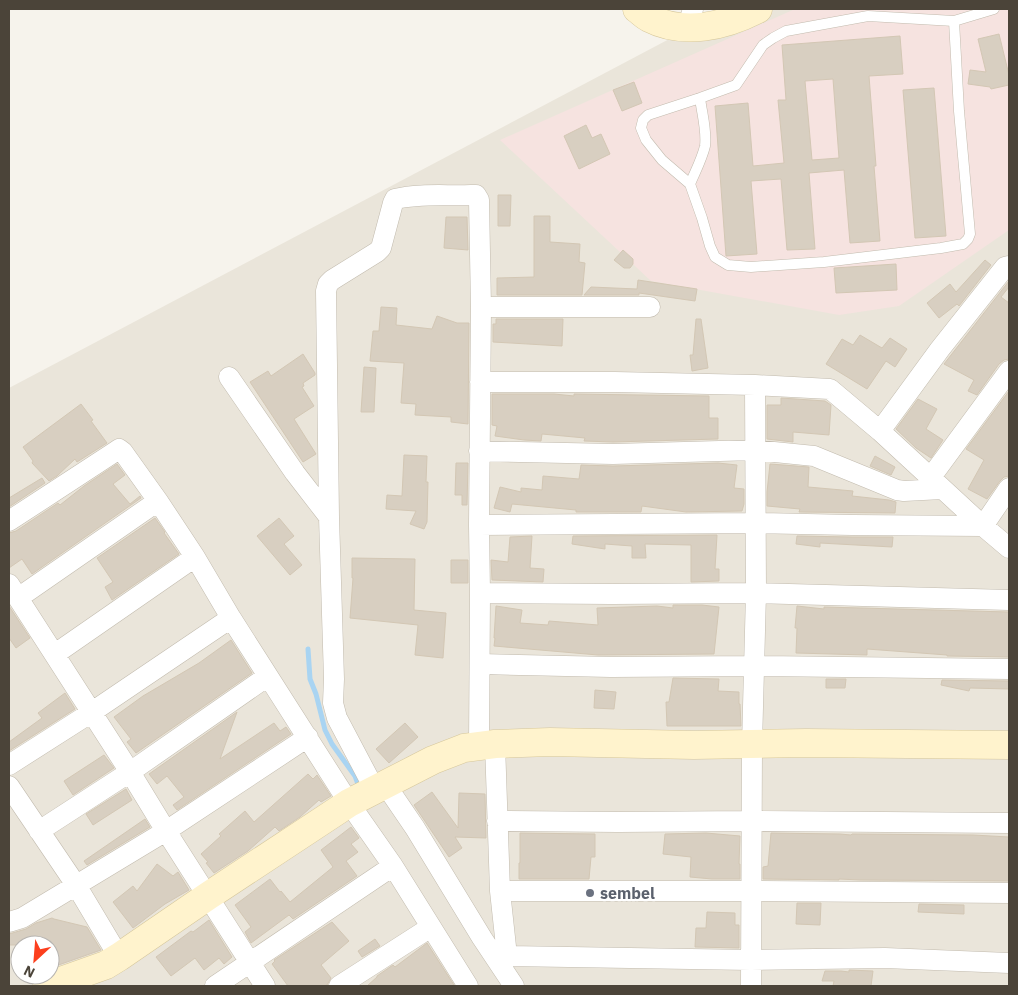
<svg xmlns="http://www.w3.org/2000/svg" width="1018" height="995" viewBox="0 0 1018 995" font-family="'IBM Plex Sans',sans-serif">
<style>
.residential{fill:#eae5da;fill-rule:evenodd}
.medical{fill:#f6e3e0}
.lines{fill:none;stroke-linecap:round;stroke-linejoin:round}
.stream{stroke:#a9d4f2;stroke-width:5}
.building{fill:#d8cfc1;stroke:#d3c7b4;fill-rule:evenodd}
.lane-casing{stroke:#c2bbae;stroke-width:11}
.street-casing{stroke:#c2bbae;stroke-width:21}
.secondary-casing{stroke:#d6c79b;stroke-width:29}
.lane{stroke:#fff;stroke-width:10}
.street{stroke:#fff;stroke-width:20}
.secondary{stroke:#fff3cd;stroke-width:28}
.worship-dot{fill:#6b7280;stroke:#fff;stroke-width:2}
.labels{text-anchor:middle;stroke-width:4.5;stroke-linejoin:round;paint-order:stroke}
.worship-label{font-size:16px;font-weight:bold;fill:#5b616d;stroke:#fff;text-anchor:start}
</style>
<rect width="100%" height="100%" fill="#f6f3ec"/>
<path class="residential" d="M726 9H1009V986H9V388ZM20 945H50V975H20Z"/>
<path class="medical" d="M795 9H1009V230L899 306 839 315 651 281 500 140Z"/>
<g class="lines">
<path class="stream" d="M308 649 310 679 316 694 325 730 332 744 355 776 359 787"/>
</g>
<path class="building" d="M999 34 1009 75V85L991 89 990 87 968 84 970 70 986 72 978 39Z
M900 36 903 74 869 76 876 166H874L880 241 850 243 844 170 809 173 815 249 787 250 781 179 751 181 757 254 726 256 715 106 748 103 753 166 784 163 778 100H786L782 45ZM833 79 839 158 812 160 805 81Z
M634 82 642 103 622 111 613 90Z
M934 88 946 236 915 238 903 90Z
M586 125 592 138 601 134 610 154 579 169 564 136Z
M498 195H511L510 226H498Z
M534 216H550V242L580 244 579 262 585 263 582 295H497V278L534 277Z
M446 217H467L468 250 444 248Z
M623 250 633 259V264L630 268H624L614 260Z
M985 260 991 265 959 306 957 304 939 318 927 303 950 284 956 292Z
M896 264 897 290 836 293 834 268Z
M638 280 697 289 695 301 639 293V295H584L591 287 637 289Z
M1009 281V287L1001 297 1009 303V359L1004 360 999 364 977 395 968 391 974 380 944 364Z
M381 307 397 308 396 325 432 329 437 316 457 323H469L468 424 451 422V417L415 415 416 404 401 403 404 363 370 361 373 331H379Z
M496 319H563L562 346 493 342V324H496Z
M696 319H701L708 368 692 371 690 355H693Z
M860 335 882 348 890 338 907 349 895 367 886 361 867 389 826 364 842 339 853 345Z
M303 354 315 373V375L303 383 304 386 302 387 314 406 294 419 316 454 303 462 250 382 268 371 271 376Z
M364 367 376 368 374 412H361Z
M1009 391V476L1004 477 1000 481 987 499 968 489 984 460 966 449Z
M492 394H554L574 396V394L709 396V418H718V439L613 442 584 441 585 438 542 434 541 441 524 440 495 436 497 426 492 425Z
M781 398 825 401 831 405 829 435 793 432V442L767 439V405H781Z
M918 399 937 409 926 429 943 440 931 458 916 448 896 429Z
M81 404 93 420 91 421 107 443 77 462 75 459 57 476 49 481 32 463 33 461 23 447Z
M404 455 427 456 426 482H428L427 522 424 529 410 524 416 511 386 509 387 495 402 496Z
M875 456 895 467 891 475 870 466Z
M456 463H468L467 505H462V495H455Z
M718 463 737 465 734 488 744 489V504L742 511 686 512 642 506 641 512H576V510L512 504 510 512 494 508 500 487 521 492V488L542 490 543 476 579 479 581 465 613 466Z
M117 464 125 475 113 484 130 504 140 496 141 498 32 574 22 559 9 568V533L16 531 58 503 60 505 84 486Z
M770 464 809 467 808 487 853 491 852 496 889 500 896 502 895 513 799 512 800 509 767 506V492Z
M42 478 45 483 9 507V498Z
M155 518 165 532 164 533 179 554 112 600 105 587 113 582 97 558Z
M279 518 294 536 284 544 302 565 290 575 257 536Z
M717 535 715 569H719V581L691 582V545L645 544 646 558H632V546L605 544V549L572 544 573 536Z
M532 536 530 568 544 569 543 582 492 580 491 560 508 562 510 537Z
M797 536 852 537H893L892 547 820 543V547L796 544Z
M352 558 415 559 414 610 446 613 443 658 415 655 418 625 350 618 353 578H352Z
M451 560H468V583H451Z
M673 605H702L719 607 714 654 598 655 494 646 495 638H494L496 606 522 610 520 623 548 625 549 621 598 625 597 608 657 606 673 608Z
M9 606 30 638 16 648 9 638Z
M797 606 824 609V607L1009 612V657L947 656V655L867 649V655L796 653 797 628H795Z
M231 640 252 673 136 753 127 742 131 739 114 717 143 696 199 663Z
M673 678 719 679 718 691 739 692V704H740L741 726H667L666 702H669Z
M826 679H846L845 688H826Z
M942 680 1009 681V689L970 688 969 691 941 685Z
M595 690 616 692 614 709 594 708Z
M65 693 75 709 9 751V742L42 718 38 713Z
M237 712 220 759 274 723 280 731 286 727 291 734 177 810 173 805 184 797 167 776 157 784 149 774Z
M405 723 418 737 389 763 376 749Z
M104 755 114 768 73 795 64 781Z
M308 774 313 779 317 775 331 796 321 802 319 800 300 817 279 831 275 827 248 851 214 873 206 863 208 862 201 854 221 836 219 834 245 811 254 822Z
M126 789 132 800 93 825 86 814Z
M432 792 458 828 459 793 485 794 486 838 455 837 462 848 449 857 414 805Z
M145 819 150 827 87 865 84 861Z
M351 827 359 838 351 844 358 852 346 861 357 876 293 919 289 915 251 943 245 932 251 927 235 905 270 879 280 892 281 891 290 902 333 867 321 850Z
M520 833 595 834V857H591L589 879H519V863H520Z
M706 833 740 836 739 864H740V879H712L690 877 691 857 663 854 665 834Z
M771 833 840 834 851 835 852 834 973 835 1009 837V881L860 880 839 879V880L763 879V867L768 866Z
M157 864 173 876 178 872 189 890 165 904 133 928 113 902 133 886 137 891Z
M797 903H821L820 925 796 924Z
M919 904 964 905V914L918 912Z
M707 912 735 913V925H739V948L695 947 696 928H706Z
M52 918 54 919 87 927 101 950 50 968V945H9V934L26 929 36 923Z
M209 920 232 957 224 964 219 958 204 970 195 958 171 976 156 957 191 931 193 932Z
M332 922 349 941 321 965 331 978 327 985 325 986H288L272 964 275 961 274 960Z
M375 939 380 946 362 957 358 951Z
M427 943 454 985 452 986H367L377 977V976L393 965 395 967Z
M849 970 873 971 871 986H833L834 981H822L825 971H841L849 972Z"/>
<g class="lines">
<g class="lane-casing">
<path id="lane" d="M954 21 959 111 970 234 968 239 963 244 941 248 824 262 751 267 728 265 715 257 710 246 702 218 690 184 662 160 646 140 641 128 643 120 648 115 700 98 736 85 763 45 773 38 786 31 868 16 954 21 994 9
M690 184C695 172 702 159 705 146 707 131 702 114 700 98"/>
</g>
<g class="street-casing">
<path id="street" d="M687 28 693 9
M481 307H650
M229 377 295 473 329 517
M480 382H615L755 385 830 389 880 431 983 526 1009 548
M880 431 940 349 1005 267 1009 266
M479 451 613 454 755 450 814 456 897 490 904 491 942 489
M931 477 1009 371
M9 521 113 453 119 449 123 452 158 501 195 557 231 618 349 803 393 866 468 986
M479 525 756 523 852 525 983 526 1009 488
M9 584 130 772 166 831 265 986
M480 593 612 594 756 593 1009 600
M18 598 158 501
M55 654 195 557
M480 664 611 667 754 666 1009 669
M495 744 500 891 507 956
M9 765 92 712 231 618
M385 784 415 828 482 938 514 986
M9 786 76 885 119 957
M375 790 337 718 333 703 334 679 329 517 326 291 328 284 332 280 377 252 381 248 393 203 395 199C420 193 446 196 471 195H476L479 200 481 307 479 525 480 593 479 747
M497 821 618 822 751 821 1009 823
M39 831 130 772 268 676
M500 891H751L1009 893
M9 922 22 918 166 831 308 737
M496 958 507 956 751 960 885 958 1009 963
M215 986 393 866
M339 986 431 927
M751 986 752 745 756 593 755 385"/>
</g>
<g class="secondary-casing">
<path id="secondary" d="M637 9C641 12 645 16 649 18 684 36 725 26 758 9
M47 986 106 965 119 957 208 896 349 803 433 760 464 748 495 744 550 742 694 745 806 743 1009 745"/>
</g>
<use href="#lane" class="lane"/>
<use href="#street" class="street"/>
<use href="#secondary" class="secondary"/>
</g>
<circle class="worship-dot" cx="590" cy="893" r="5"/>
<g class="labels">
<g class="worship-label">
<text x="600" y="899">sembel</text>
</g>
</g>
<rect width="1018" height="995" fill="none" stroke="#4b4439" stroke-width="20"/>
<g transform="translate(35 960) rotate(206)"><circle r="24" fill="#ffffff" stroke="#b7b4b0"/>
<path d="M0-4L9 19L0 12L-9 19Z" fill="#fc3f1d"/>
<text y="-8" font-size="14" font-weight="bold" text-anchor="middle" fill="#4b4439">N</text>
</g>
</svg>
